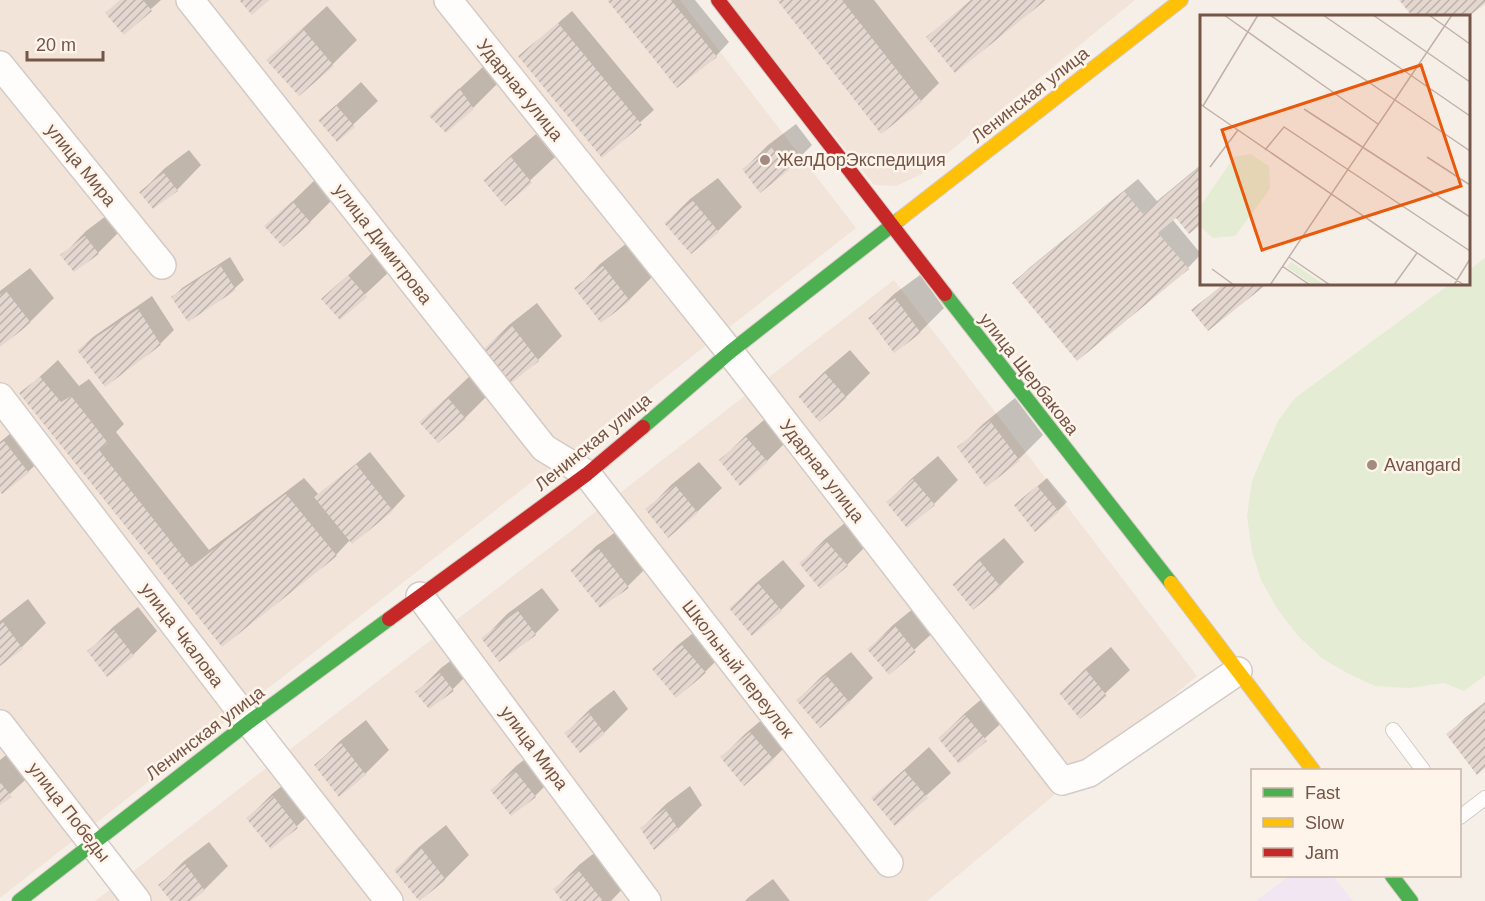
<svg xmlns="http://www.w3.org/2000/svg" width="1485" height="901" viewBox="0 0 1485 901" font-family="Arial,sans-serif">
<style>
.residential{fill:#f2e4d8}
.education{fill:#f1e6f1}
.garden{fill:#e4ecd3}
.shadow{fill:#0003}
.building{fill:url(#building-hatch)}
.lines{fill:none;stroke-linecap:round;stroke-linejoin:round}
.lane-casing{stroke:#d4cbc6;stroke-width:16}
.street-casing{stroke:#d4cbc6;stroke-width:30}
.fast-casing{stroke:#d5cbc5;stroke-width:16}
.slow-casing{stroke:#d5cbc5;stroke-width:16}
.jam-casing{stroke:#d5cbc5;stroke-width:16}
.lane{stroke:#fefdfc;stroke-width:14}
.street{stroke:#fefdfc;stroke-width:27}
.fast{stroke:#4caf50;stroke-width:14}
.slow{stroke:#ffc107;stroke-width:14}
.jam{stroke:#c62828;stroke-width:14}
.poi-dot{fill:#a28b80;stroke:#fff4e9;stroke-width:2}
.labels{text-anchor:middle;stroke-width:5;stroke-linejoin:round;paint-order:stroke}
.street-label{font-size:18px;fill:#745548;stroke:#fff4e9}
.poi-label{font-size:18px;fill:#745548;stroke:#fff4e9;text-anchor:start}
.inset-road{fill:none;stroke:#c2b1a8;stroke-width:1.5}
.view{fill:#e8590c;fill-opacity:0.15;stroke:#e8590c;stroke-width:3}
.inset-edge{fill:none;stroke:#745548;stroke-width:3}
</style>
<defs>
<pattern id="building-hatch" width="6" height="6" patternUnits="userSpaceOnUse" patternTransform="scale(1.5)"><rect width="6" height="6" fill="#e3d7d0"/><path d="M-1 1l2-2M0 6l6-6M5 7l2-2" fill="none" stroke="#bdb1ab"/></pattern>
</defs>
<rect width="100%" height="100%" fill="#f6efe8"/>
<path class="residential" d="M0 0H680L856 228 0 898Z
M726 0H1135L922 174 896 186 874 185Z
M894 280 1197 676 927 901H95Z"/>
<path class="education" d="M1289 876H1333L1353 901H1256Z"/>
<path class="garden" d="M1485 258V675L1464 691 1444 683 1410 688 1375 686 1349 674 1323 659 1299 637 1278 610 1261 580 1252 552 1247 516 1252 481 1278 421 1295 398 1450 284H1468L1469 270Z"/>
<path class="shadow" d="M121 0H161L124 33Z
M609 0H695L729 42 716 56Z
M778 0H874L939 83 921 101 881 132Z
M971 0H1043L928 37Z
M1401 0H1485V2L1466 16H1413Z
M327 6 357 40 333 64 299 94 268 60Z
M572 11 654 110 602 156 520 56Z
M484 66 497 84 473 108 456 92Z
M361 82 378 101 337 140 320 120Z
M796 124 812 145 788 169H744L768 145Z
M536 134 555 157 505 204 485 180 510 156Z
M189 150 201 165 177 190 153 207 141 192 165 168Z
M1202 164V222L1177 216 1172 219 1201 254 1188 268 1014 283 1028 269 1138 179 1157 201Z
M317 178 334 198 310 222 267 226Z
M718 178 742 207 718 231 691 252 666 223 690 199Z
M110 213 122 229 98 253 74 270 62 256 86 231Z
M627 243 653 276 629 300 602 321 576 289 600 264Z
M373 252 390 271 340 318 323 299Z
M230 257 244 280 235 288 173 297 182 288Z
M30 268 54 298 30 322 0 345V291Z
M920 275 944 308 920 332 870 318 894 294Z
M1224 284H1264L1208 329 1202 302Z
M152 296 174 330 160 344 79 350 93 337Z
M537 303 562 336 538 360 511 381 485 349 509 325Z
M850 350 870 373 846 397 800 396 824 372Z
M58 360 79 386 89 379 124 424 116 432 209 550 304 478 319 495 370 452 405 496 392 510 350 540 336 555 222 645 21 394Z
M472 374 489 394 465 418 421 422Z
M1015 398 1043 435 1019 459 959 448 983 424Z
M771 414 791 437 767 461 721 460 745 436Z
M29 418 52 448 28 472 2 492 0 489V442Z
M938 456 958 480 934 504 907 526 888 502 912 478Z
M699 462 722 488 697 512 669 536 647 510 671 485Z
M1047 478 1067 502 1058 511 1016 505Z
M851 518 871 541 847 565 801 563 825 539Z
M624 526 652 562 628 586 600 606 572 570 596 546Z
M1004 538 1024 562 1000 586 974 608 954 584 978 560Z
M783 560 805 586 781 610 731 608 755 584Z
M542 588 559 610 535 634 483 639 507 614Z
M28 599 46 623 22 647 0 664V621Z
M920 603 939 627 889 673 869 649 893 625Z
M138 607 157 631 133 655 89 651 113 627Z
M707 622 729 648 705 672 654 669 678 645Z
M1111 647 1130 670 1080 717 1061 693 1085 669Z
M465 650 477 665 453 689 429 707 417 692 441 668Z
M851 652 873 678 849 702 798 700 822 676Z
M614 690 628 709 604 733H566L590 709Z
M990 692 1010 715 959 762 940 738 964 714Z
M1485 702V766L1448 734 1466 717Z
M775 709 797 735 773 759 722 757 746 733Z
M366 720 389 750 365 774 316 765 340 741Z
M16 747 35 771 0 803V760Z
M929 747 951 773 895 824 873 798Z
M540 748 559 772 535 796 511 813 492 790 516 766Z
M298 773 322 802 297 826 272 847 248 818 272 794Z
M690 786 702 805 678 829 642 828 666 804Z
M446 825 469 855 445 879 420 900 396 870 420 846Z
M209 842 228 866 204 890 189 901H173L160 885 184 861Z
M602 847 630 881 611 901H564L555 889 579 865Z
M773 879 790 901H745L749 897Z"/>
<path class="building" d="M120 0H143L152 11 124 35 105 13Z
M239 0H269L252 15Z
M607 0H671L717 57 677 88Z
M777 0H842L922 102 881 134Z
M972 0H1046L955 73 926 37Z
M1399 0H1485V4L1469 16H1412Z
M558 23 642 125 602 158 518 56Z
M302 28 334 66 299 96 266 60Z
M459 88 474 109 446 133 429 116Z
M336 105 355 127 337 142 318 120Z
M771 147 789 170 760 193 742 169Z
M511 157 532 183 505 206 483 180Z
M1202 165V224L1189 234 1176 218 1158 233 1189 269 1077 361 1012 283 1124 191 1143 214Z
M164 173 178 191 153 209 139 192Z
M292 201 311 223 283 247 264 226Z
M693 201 719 232 691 254 664 223Z
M85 236 99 254 74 272 60 255Z
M220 265 236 290 188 322 171 297Z
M603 266 630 301 601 323 574 288Z
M348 275 367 297 340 320 321 299Z
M1224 284H1267L1208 331 1191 310Z
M6 291 31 323 0 347V295Z
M895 298 921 333 894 353 868 318Z
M138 309 161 345 105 387 77 350Z
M512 326 539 361 511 383 483 349Z
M825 373 847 398 819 422 798 396Z
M40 377 61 402 71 396 108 443 99 450 191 567 286 494 337 556 222 647 19 393Z
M447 397 466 419 438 443 419 422Z
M990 421 1020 461 986 487 957 447Z
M746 437 768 462 740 486 719 460Z
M4 441 29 473 2 494 0 492V444Z
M356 464 393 511 352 544 314 497Z
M913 479 935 505 907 528 886 502Z
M675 485 698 513 668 538 645 509Z
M1037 486 1059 512 1035 532 1014 505Z
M826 541 848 566 820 589 799 563Z
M599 549 629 588 600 608 570 570Z
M980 561 1001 587 973 610 952 584Z
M758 583 782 611 752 636 729 608Z
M518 611 536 635 499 662 481 638Z
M3 622 23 649 0 666V625Z
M895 626 916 652 889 675 867 649Z
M114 630 134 656 107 677 87 651Z
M682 645 706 673 676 698 652 669Z
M1086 670 1107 696 1080 719 1059 693Z
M440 673 454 691 429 709 415 692Z
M826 675 850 703 820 728 796 700Z
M1485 704V768L1477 775 1446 734Z
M589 713 605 734 580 753 564 733Z
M965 715 987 741 959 764 938 738Z
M750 732 774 760 744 786 720 757Z
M341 743 366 775 339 797 314 765Z
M904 770 928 798 895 826 871 798Z
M515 771 536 797 511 816 490 790Z
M0 782 12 797 0 805Z
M273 796 298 828 271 849 246 818Z
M665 809 679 830 654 850 640 828Z
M421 848 446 880 419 901 394 870Z
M185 864 205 891 191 901H171L158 885Z
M578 870 603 901H562L553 889Z"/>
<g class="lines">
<g class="lane-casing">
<path id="lane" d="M1393 730 1423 770
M1460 817 1485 798"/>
</g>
<g class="street-casing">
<path id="street" d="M190 0 544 448 587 474 889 863
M448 0 730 352 1062 781 1089 773 1238 671
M0 65 162 265
M0 397 249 722 389 901
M420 596 647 901
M0 724 137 901"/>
</g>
<g class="fast-casing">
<path id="fast" d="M945 294 1171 583
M643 427 730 352 900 219
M1392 876 1411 901
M19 901 249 722 389 619"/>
</g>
<g class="slow-casing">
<path id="slow" d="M900 219 1181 0
M1171 583 1313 770"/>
</g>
<g class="jam-casing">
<path id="jam" d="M718 0 945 294
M389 619 587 474 643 427"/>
</g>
<use href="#lane" class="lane"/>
<use href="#street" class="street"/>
<use href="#fast" class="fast"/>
<use href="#slow" class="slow"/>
<use href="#jam" class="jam"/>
</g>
<g class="poi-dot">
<circle cx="765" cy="160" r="6"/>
<circle cx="1372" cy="465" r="6"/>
</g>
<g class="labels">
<g class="street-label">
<text transform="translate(520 90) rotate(51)" y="6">Ударная улица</text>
<text transform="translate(1030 95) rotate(-38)" y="6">Ленинская улица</text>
<text transform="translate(81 165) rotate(51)" y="6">улица Мира</text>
<text transform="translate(383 244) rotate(52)" y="6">улица Димитрова</text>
<text transform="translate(1029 374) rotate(52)" y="6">улица Щербакова</text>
<text transform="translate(593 442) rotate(-39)" y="6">Ленинская улица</text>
<text transform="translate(822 471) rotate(52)" y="6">Ударная улица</text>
<text transform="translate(182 635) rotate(53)" y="6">улица Чкалова</text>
<text transform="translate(738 669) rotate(52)" y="6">Школьный переулок</text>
<text transform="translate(205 733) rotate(-37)" y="6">Ленинская улица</text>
<text transform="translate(534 748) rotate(53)" y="6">улица Мира</text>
<text transform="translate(69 812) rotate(52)" y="6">улица Победы</text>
</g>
<g class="poi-label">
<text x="777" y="166">ЖелДорЭкспедиция</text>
<text x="1384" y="471">Avangard</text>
</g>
</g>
<g transform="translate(1200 15)">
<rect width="270" height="270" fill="#f6efe8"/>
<path d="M91 247 125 270H113L87 252Z" fill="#e4ecd3"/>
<path d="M50 139 69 151 70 174 35 221 13 223 0 211V192L34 142Z" fill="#e4ecd3"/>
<path class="inset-road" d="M24 0 178 109M70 0 270 136M123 0 270 101M173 0 270 67M229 0 270 29M0 89 264 270M3 91 58 0M104 94 270 202M65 135 84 112 270 236M227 142 270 170M10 152 38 115M89 242 130 270M82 251 110 270M12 254 34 270M70 270 252 0M194 270 217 238M254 270 270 244"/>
<path class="view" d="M221 50 261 171 62 235 22 115Z"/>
<rect width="270" height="270" class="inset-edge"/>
</g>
<rect x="1251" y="769" width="210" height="108" fill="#fff4e9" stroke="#c7b4a9" stroke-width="1.5"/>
<rect x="1263" y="788" width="30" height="9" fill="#4caf50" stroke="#c7b4a9" stroke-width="1.5"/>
<text x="1305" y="799" font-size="18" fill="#745548">Fast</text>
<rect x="1263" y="818" width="30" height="9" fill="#ffc107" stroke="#c7b4a9" stroke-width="1.5"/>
<text x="1305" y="829" font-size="18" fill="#745548">Slow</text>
<rect x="1263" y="848" width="30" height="9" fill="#c62828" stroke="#c7b4a9" stroke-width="1.5"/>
<text x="1305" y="859" font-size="18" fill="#745548">Jam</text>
<path d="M27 51v9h76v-9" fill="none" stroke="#745548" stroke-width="3"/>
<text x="36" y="51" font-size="18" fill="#745548" stroke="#fff4e9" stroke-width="4.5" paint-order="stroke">20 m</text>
</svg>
